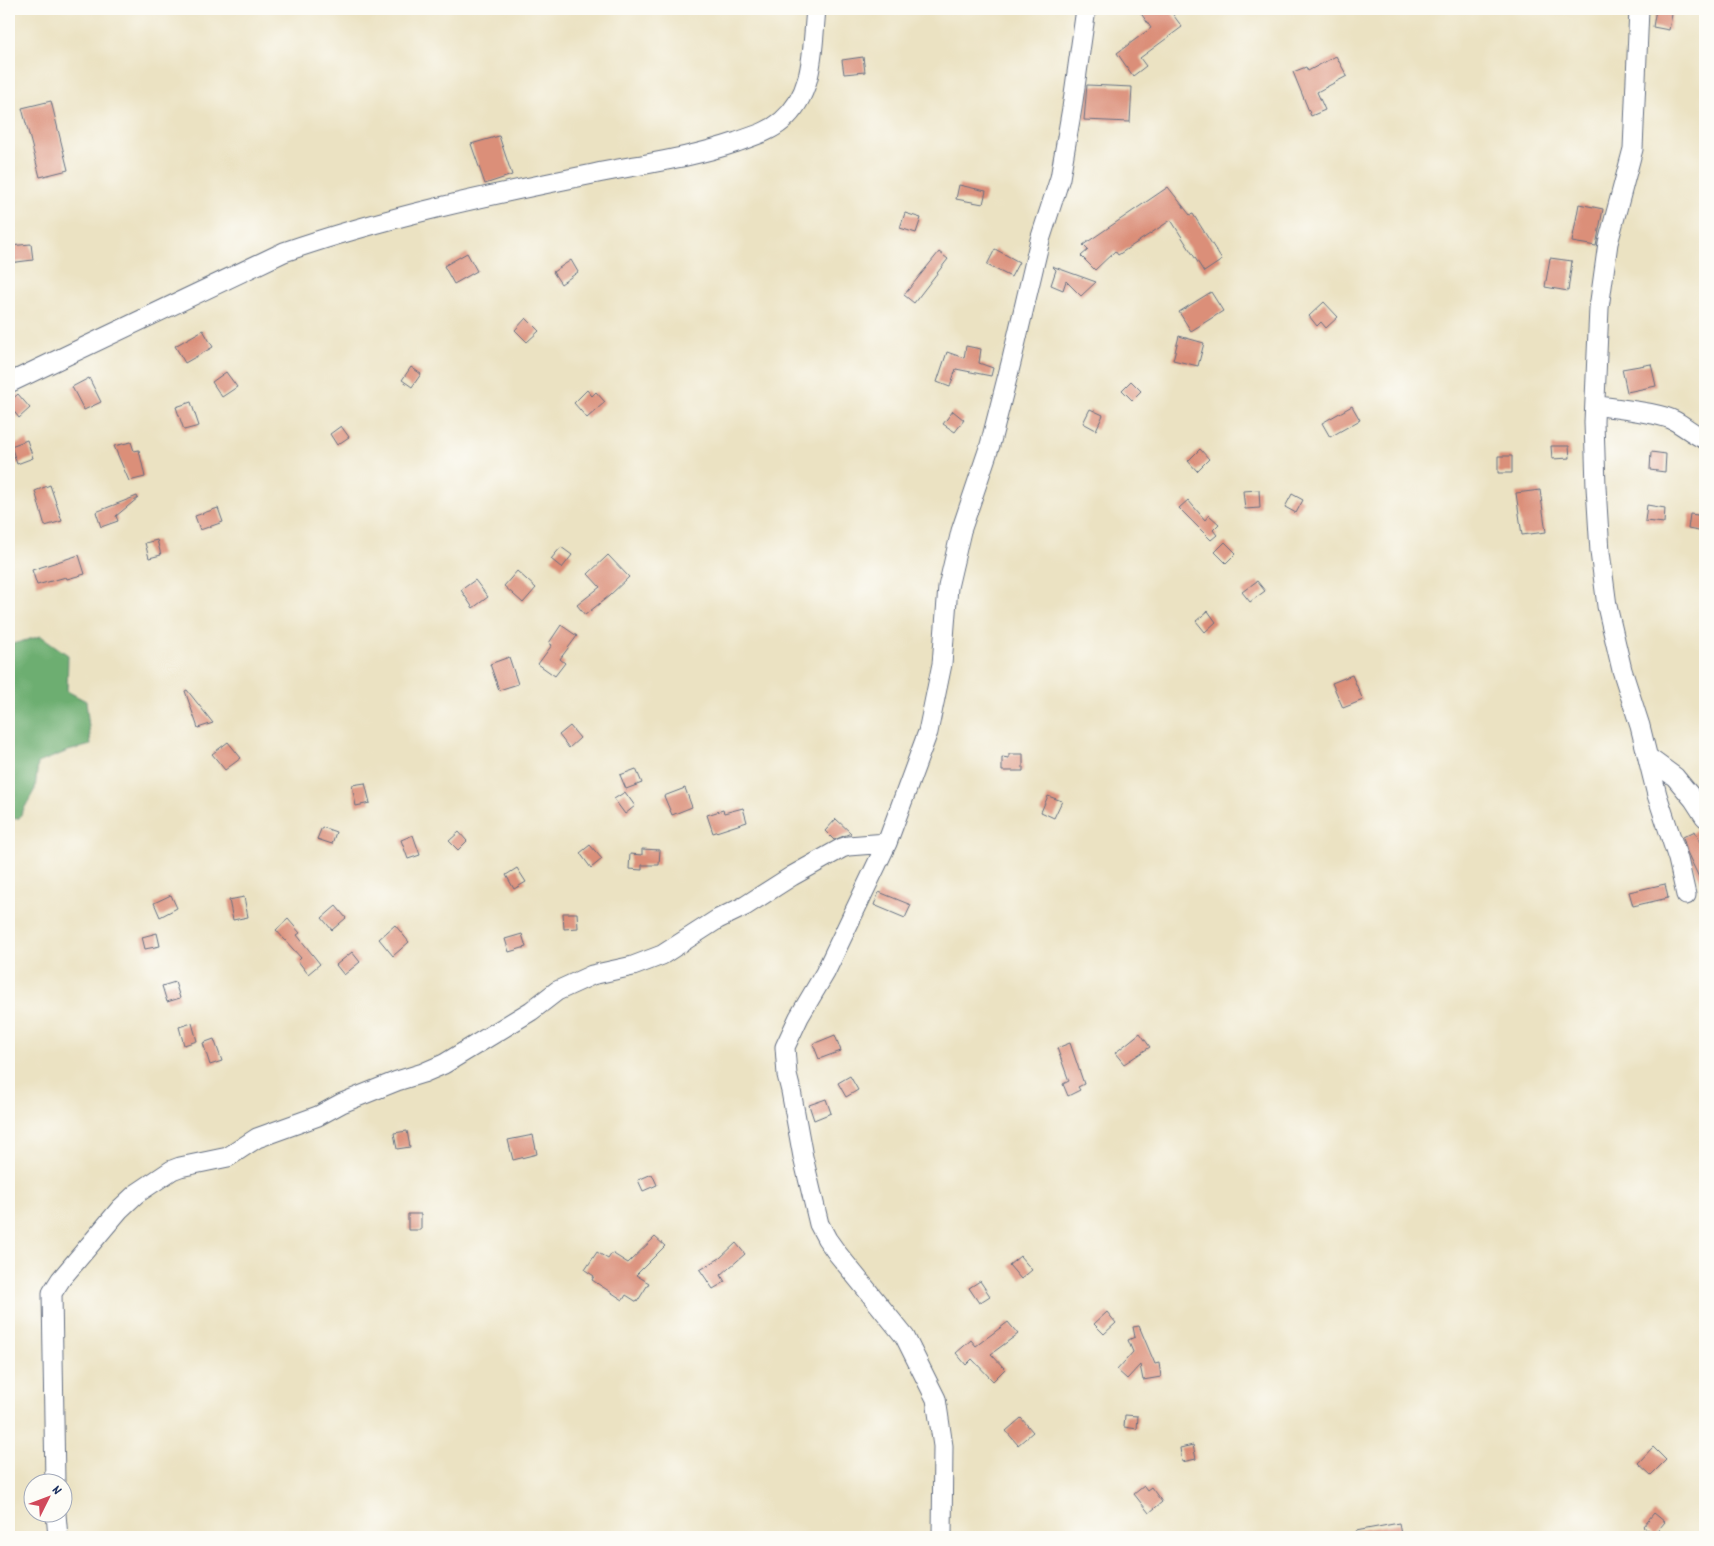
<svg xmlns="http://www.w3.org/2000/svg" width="1714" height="1546" viewBox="0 0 1714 1546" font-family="Dekko,sans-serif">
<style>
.forest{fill:#6dae71;stroke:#446e68}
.building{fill:#db8f79}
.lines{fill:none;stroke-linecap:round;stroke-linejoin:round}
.minor-casing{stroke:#646e81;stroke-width:21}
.minor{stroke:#fff;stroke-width:19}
</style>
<rect width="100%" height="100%" fill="#fdfcf7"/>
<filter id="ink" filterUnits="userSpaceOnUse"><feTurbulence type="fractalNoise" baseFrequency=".02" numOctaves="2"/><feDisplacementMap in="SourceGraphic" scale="10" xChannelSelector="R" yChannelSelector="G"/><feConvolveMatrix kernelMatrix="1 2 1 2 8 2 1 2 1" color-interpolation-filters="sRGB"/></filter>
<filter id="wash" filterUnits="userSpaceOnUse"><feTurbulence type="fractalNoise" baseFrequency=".0096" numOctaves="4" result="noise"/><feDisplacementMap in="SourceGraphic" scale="20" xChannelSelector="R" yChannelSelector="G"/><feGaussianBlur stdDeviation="1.12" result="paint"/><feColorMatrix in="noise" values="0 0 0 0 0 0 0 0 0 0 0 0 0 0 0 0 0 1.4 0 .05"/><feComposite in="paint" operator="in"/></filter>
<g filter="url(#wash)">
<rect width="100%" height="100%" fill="#ebe2c2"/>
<path class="forest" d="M41 636 68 655 67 691 86 701 91 745 68 751 38 763 35 789 19 818 9 820V645Z"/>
<g id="blocks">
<path class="building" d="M1138 9H1169L1182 27 1140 58 1146 66 1133 76 1117 53 1151 28Z
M1656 9H1673L1669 30 1653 27Z
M1336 56 1347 76 1317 92 1325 110 1311 116 1293 72 1306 67 1308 71Z
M863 57 865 72 844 74 842 60Z
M1087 85 1132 87 1130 122 1084 120Z
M51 101 68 170 40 177 22 108Z
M499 136 512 175 485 184 471 144Z
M959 185 986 191 983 204 956 199Z
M1168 187 1190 215 1193 214 1222 260 1204 272 1171 220 1118 255 1115 251 1095 270 1081 256 1088 250 1083 245Z
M1579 204 1603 209 1596 246 1572 242Z
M905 213 921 218 916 233 900 228Z
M31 244 33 260 9 263V246Z
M995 249 1019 262 1011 277 987 265Z
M939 252 948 259 914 303 904 295Z
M467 253 477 271 454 284 444 266Z
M1550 258 1572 261 1568 291 1545 287Z
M571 260 578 272 561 284 553 272Z
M1052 266 1060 269 1096 282 1081 296 1066 281 1063 290 1051 285 1056 270Z
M1211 292 1223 311 1191 331 1179 312Z
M1324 302 1338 317 1326 328 1321 322 1317 326 1309 316Z
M526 318 539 331 527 342 515 330Z
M203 330 213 347 185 363 175 346Z
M1179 336 1204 343 1198 366 1173 360Z
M966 346 981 349 979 363 993 368 991 376 956 369 950 387 937 382 947 352 964 358Z
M1651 364 1656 386 1627 392 1622 369Z
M411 367 421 374 412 387 402 380Z
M226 372 237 387 222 397 212 382Z
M89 378 101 402 84 410 72 387Z
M1131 381 1141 391 1132 400 1122 390Z
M587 390 592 396 596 392 605 402 587 418 574 403Z
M18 394 30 408 19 418 9 405V402Z
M191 402 199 426 184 430 176 407Z
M1352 406 1360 420 1330 437 1322 423Z
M1090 409 1103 415 1096 430 1083 423Z
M953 411 964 420 955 432 943 424Z
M341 426 349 437 337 445 330 434Z
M27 440 33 458 17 464 11 446Z
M131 442 134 451 139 450 145 477 129 481 114 446Z
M1551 446H1569L1570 458 1552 459Z
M1200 449 1209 459 1197 471 1188 461Z
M1651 452 1666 454 1665 472 1650 470Z
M1498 456H1512V473H1498Z
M50 485 62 521 45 526 35 491Z
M1259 490 1260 508 1245 509 1243 491Z
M1540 490 1546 532 1522 535 1516 493Z
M1292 494 1303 500 1296 513 1285 507Z
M137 496 138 498 116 516 118 521 101 527 96 512Z
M1188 500 1205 520 1209 515 1219 524 1213 530 1217 535 1211 540 1179 508Z
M1647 505 1665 508 1664 523 1645 521Z
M218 508 223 522 200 530 195 516Z
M1690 514 1705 516 1704 532 1688 529Z
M157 540 161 555 149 558 145 543Z
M1225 542 1236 553 1226 563 1215 552Z
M561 547 572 555 562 568 551 559Z
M79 555 85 574 67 579 66 577 37 585 32 570Z
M608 555 629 577 609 596 585 615 577 605 600 587 588 574Z
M517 571 536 588 523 603 504 586Z
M475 580 488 597 473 608 461 590Z
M1257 581 1265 591 1250 602 1242 592Z
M1208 611 1216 622 1205 632 1196 621Z
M561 625 577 636 560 659 565 663 555 676 538 664 552 645 549 643Z
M509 657 518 684 499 690 490 664Z
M1352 675 1363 700 1343 708 1332 683Z
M187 690 213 723 198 728 185 691Z
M570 726 580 738 569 748 559 735Z
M228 742 241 758 225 770 212 754Z
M1009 754H1023V771H1002V757L1009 758Z
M636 769 642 783 626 789 620 775Z
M365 783 370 803 356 806 352 785Z
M685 788 692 807 672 815 664 796Z
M625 792 635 806 625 814 614 799Z
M1048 796 1062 801 1054 818 1041 812Z
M743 808 747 822 713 833 707 815 723 810 724 813Z
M836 819 851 833 834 840 825 831Z
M322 827 336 832 332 844 317 839Z
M1695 831 1705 853V890L1687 852 1683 837Z
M459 832 467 841 458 850 449 841Z
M413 835 420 855 408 859 401 840Z
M590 845 602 859 591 868 580 853Z
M642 849 660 850 659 865H642V870L629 869 630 854 642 855Z
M517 868 526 882 514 889 506 875Z
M1665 884 1668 898 1633 906 1629 892Z
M879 892 911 905 905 918 874 905Z
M171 895 177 908 160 917 154 903Z
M244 897 248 917 233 920 229 900Z
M336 906 346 918 332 930 322 918Z
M563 913H577L578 928 564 929Z
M288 919 300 933 297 935 320 964 308 974 298 961 301 958 276 930Z
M395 925 409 942 393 956 379 939Z
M157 933 160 946 145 949 142 937Z
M522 934 526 947 509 952 505 939Z
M352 952 360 962 344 975 336 965Z
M175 982 180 998 167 1002 162 986Z
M192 1023 197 1041 184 1045 179 1027Z
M1140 1033 1150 1047 1124 1064 1115 1053Z
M835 1035 841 1051 819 1059 813 1044Z
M214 1039 222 1061 210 1065 203 1043Z
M1070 1043 1084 1084 1078 1087 1080 1090 1068 1096 1063 1084 1069 1081 1057 1048Z
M850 1076 858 1090 846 1097 838 1083Z
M826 1099 831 1113 814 1120 809 1105Z
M407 1131 410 1147 397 1149 394 1133Z
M533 1135 537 1154 513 1160 508 1140Z
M652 1174 657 1185 643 1191 638 1180Z
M408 1214H421V1230H408Z
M655 1237 665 1246 636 1275 649 1283 637 1302 626 1295 623 1300 592 1280 594 1276 585 1270 597 1252 608 1259 612 1253 628 1263Z
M736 1243 745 1254 721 1275 725 1282 713 1289 700 1270 720 1258Z
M1020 1256 1032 1270 1021 1279 1009 1265Z
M980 1281 990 1296 979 1303 969 1288Z
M1107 1312 1116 1323 1104 1334 1094 1324Z
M1008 1322 1018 1334 991 1354 1005 1369 993 1381 972 1359 966 1365 956 1353 971 1340 976 1346Z
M1139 1326 1155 1364 1159 1363 1161 1377 1143 1380 1140 1365 1127 1379 1117 1370 1133 1352 1128 1340 1135 1337 1133 1327Z
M1125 1415 1138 1416 1137 1429 1124 1427Z
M1021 1418 1033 1432 1018 1445 1006 1431Z
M1193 1445 1196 1459 1182 1462 1180 1448Z
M1653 1447 1666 1460 1651 1475 1638 1463Z
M1144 1486 1147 1490 1151 1487 1162 1502 1149 1513 1134 1494Z
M1654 1513 1665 1522 1654 1535 1643 1526Z
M1399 1523 1401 1535 1391 1537H1357L1356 1531Z"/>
</g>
</g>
<g filter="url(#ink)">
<use href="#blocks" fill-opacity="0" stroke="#646e81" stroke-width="1"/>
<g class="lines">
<g class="minor-casing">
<path id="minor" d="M1639 9 1633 149 1608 243 1599 308 1594 422 1596 487 1600 552 1607 606 1622 670 1640 726 1657 795 1678 859 1686 895
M9 383 284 252C385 217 489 195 593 174 642 164 690 158 737 142 753 136 769 132 782 121 815 93 812 48 816 9
M1595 405C1616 409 1659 412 1675 421 1686 427 1694 435 1705 439
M1649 758 1675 777 1694 800 1705 817
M55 1484 52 1293 61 1279 120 1209 136 1194 172 1170 180 1167 228 1157 257 1138 318 1116 342 1103 397 1081 423 1073 444 1064 531 1011 557 991 592 975 633 966 662 955 718 919 745 906 792 876 842 848 848 846 887 843
M56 1514 58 1537
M942 1537 943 1446 936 1399 905 1337 837 1253 827 1239 819 1224 813 1199 803 1157 791 1091 787 1075 785 1047 799 1017 825 973 887 843 928 732 942 664 948 587 961 531 990 445 1011 363 1040 240 1060 178 1072 108 1086 9"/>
</g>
<use href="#minor" class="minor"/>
</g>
</g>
<rect width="1714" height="1546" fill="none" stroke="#fdfcf7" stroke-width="30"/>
<g transform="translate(48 1498) rotate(48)"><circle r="24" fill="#fdfcf7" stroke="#a3aaba"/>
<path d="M0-4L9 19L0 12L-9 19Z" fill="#d1495b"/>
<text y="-8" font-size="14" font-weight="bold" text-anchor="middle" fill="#1b2f5e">N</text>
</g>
</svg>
